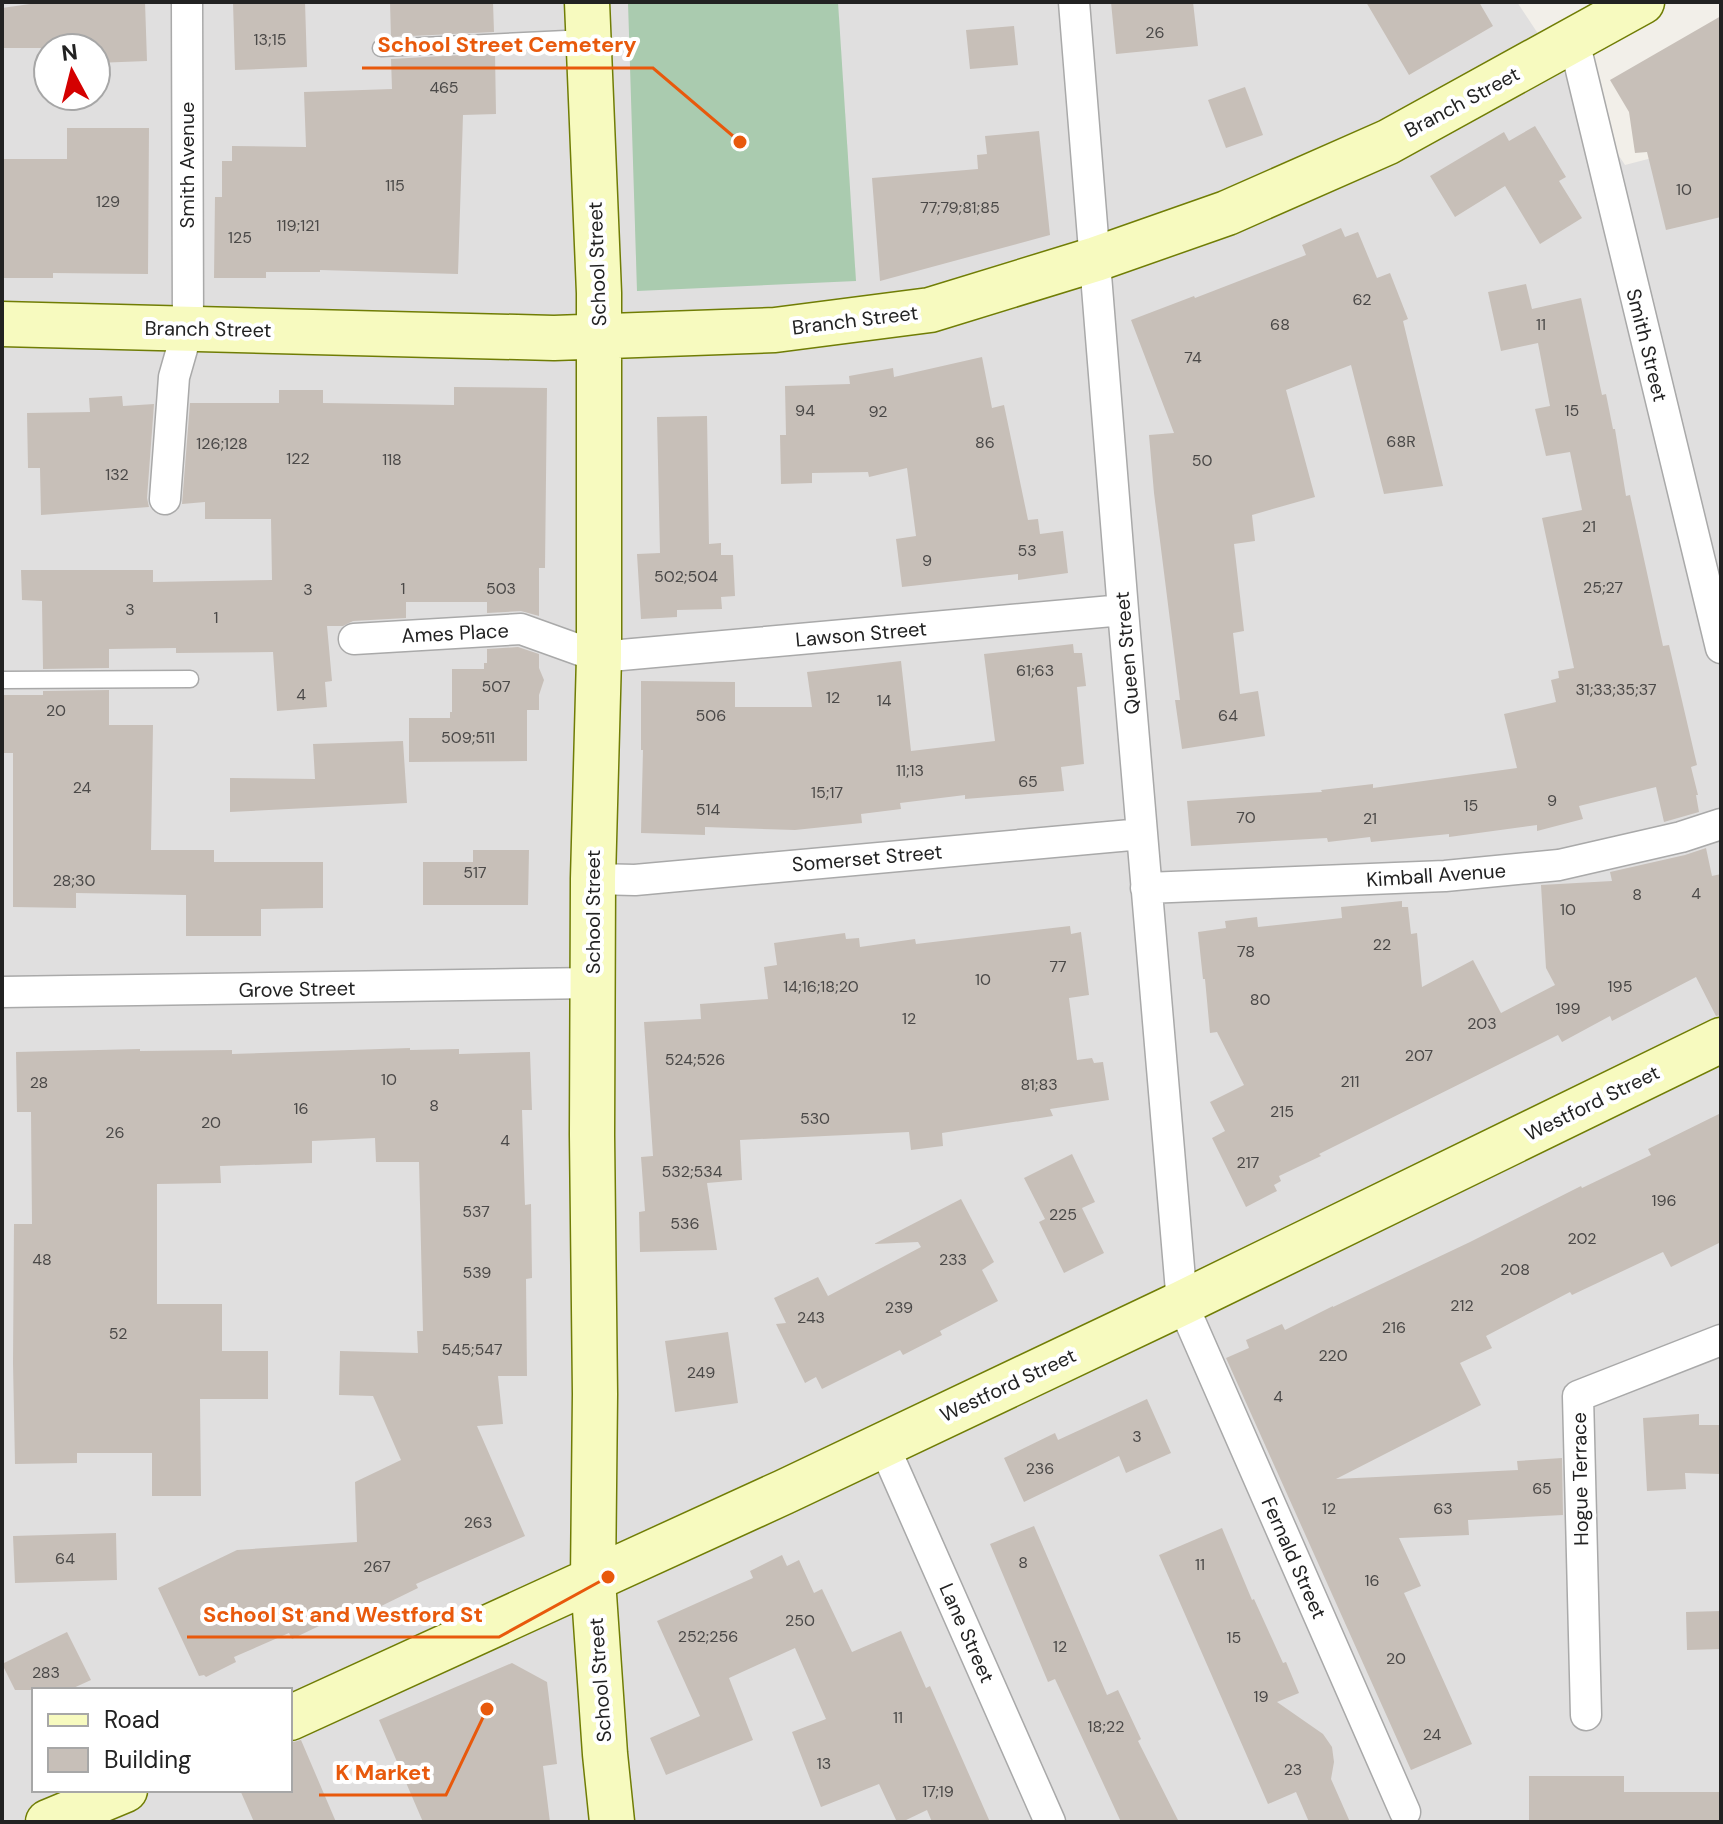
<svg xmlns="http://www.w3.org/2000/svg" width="1723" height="1824" viewBox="0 0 1723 1824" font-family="'DM Sans',sans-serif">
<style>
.residential{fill:#e0dfdf;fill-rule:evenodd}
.cemetery{fill:#aacbaf}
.building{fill:#c7bfb8}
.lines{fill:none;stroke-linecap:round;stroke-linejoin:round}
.lane-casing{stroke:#a9a9a9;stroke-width:19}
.street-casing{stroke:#a9a9a9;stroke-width:33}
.secondary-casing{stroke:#707d05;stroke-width:47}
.lane{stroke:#fff;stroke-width:16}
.street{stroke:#fff;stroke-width:30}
.secondary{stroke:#f7fabf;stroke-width:44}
.labels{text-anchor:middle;stroke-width:8;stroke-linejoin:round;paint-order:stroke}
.number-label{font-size:16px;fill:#4b4948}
.street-label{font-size:20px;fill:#222;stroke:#fff}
.leader{fill:none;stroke:#e8590c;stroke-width:3}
.callout-dot{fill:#e8590c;stroke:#fff;stroke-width:3}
.callout-label{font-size:22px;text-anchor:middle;font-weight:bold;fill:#e8590c;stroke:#fff;stroke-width:8;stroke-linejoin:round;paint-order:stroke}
</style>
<rect width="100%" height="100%" fill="#f2efe9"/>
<path class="residential" d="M2 2H1517L1625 165 1721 140V1822H2ZM48 48H96V96H48ZM34 1690H290V1790H34Z"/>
<path class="cemetery" d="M628 2H838L856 281 637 291Z"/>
<path class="building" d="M44 2H145L147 61 96 63V48H2V8Z
M233 2H305L307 67 235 70Z
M390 2H493L494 32 391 37Z
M1111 2H1193L1198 46 1116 54Z
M1366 2H1479L1493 26 1409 75Z
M1721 16V217L1666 230 1647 152 1635 153 1629 112 1610 80Z
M1014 26 1018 65 970 69 966 30Z
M495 53 496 114 463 115 458 274 320 270V272H266V278H214L215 197H222V161H232V146L306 147 304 92 392 89 391 59Z
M1245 87 1263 135 1226 148 1208 100Z
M1535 126 1566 177 1559 181 1582 218 1540 244 1505 186 1455 217 1430 176 1504 132 1509 141Z
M67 128H149L148 274 53 273V278H2V159H67Z
M1039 131 1050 235 880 281 872 178 978 169 977 155 987 154 985 136Z
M1341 228 1345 237 1358 232 1377 278 1390 273 1408 319 1403 321 1443 486 1384 494 1351 365 1286 390 1315 497 1252 515 1255 541 1234 544 1244 631 1233 633 1240 694 1258 691 1265 736 1182 749 1175 700H1180L1154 493 1149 435 1174 433 1131 320 1194 296 1195 298 1306 255 1302 245Z
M1526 284 1532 309 1581 298 1602 395 1606 394 1613 429H1615L1626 496 1630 495 1663 646 1669 645 1697 765 1691 767 1698 795H1696L1699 812 1664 822 1656 787 1579 806 1583 819 1537 831V825L1449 837V834L1371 842 1370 837 1328 842 1327 838 1191 846 1187 801 1322 792 1321 790 1373 784V788L1517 768 1504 714 1556 702 1551 680 1559 678 1558 671 1574 668 1542 518 1582 510 1570 452 1546 456 1535 409 1550 406 1538 343 1501 351 1488 292Z
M982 357 992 408 1004 405 1028 520 1038 519 1040 534 1063 531 1068 573 1018 580V574L902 587 896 539 916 536 907 468 869 477 868 472 812 473V483L781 484 780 435H786L785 386 850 384 849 376 893 368 894 377Z
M454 387 547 388 545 568H539V616L521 611 487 613V602H406V618L353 621 343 626H327L332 681 325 682 327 707 277 711 273 652 176 653V648L109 649V668L43 669 42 601 22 600 21 570H153V582L272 580 271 519H205V502L182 504 190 403H279V390H323V403L454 405Z
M122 396 123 406 154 404 147 498 149 507 41 515 40 468H28L27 413 90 412 89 398Z
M707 416 709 544 721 543V555H733L735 596 721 597 722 609 677 610V617L641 619 637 554 660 553 657 417Z
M1073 644 1074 653H1082L1086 686 1077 687 1084 764 1061 767 1064 791 965 799V795L900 803 901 809 861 814 862 823 795 830 705 827V835L641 833 643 750H641V681L735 682V707H812L807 672 901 661 911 751 995 741 984 654Z
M518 647 539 654V668L544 680 539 695V710H527V761L409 762V718H450V712H452V669H484V663H487V649Z
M109 690V725H153L151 850H214V862H323V908L261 909V936H186V895L76 893V908L13 907V753H3V695H43V691Z
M403 741 407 803 230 812V778L315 779 313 744Z
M1706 848 1712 876 1721 874V1015L1716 1016 1696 977 1612 1021 1610 1016 1562 1042 1558 1035 1319 1154 1321 1156 1279 1176 1281 1181 1274 1185 1277 1191 1246 1207 1212 1138 1225 1131 1210 1102 1244 1085 1217 1032 1210 1033 1205 979H1203L1198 932 1226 928 1225 921 1257 917 1258 927 1342 918 1341 907 1402 901V907H1408L1411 934 1417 933 1422 987 1473 960 1501 1013 1555 985 1546 968 1541 885 1612 881 1610 872 1685 855Z
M473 850H529L528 905H423V862H473Z
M1070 926 1071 934 1081 932 1089 995 1069 998 1077 1060 1092 1058 1094 1063 1103 1062 1109 1100 1050 1109 1053 1116 942 1133 943 1146 911 1150 909 1132 740 1140 742 1180 707 1183 717 1250 640 1252 639 1212 645 1211 641 1157 653 1156 644 1022 701 1019 700 1004 768 999 764 967 777 965 774 943 845 933 846 939 859 938 860 947 915 939 916 944Z
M410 1048V1050L459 1049V1054L530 1052 532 1110H522L525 1205 531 1204 532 1278 526 1279 527 1376H498L503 1424 477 1426 525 1536 416 1584 418 1588 369 1612 365 1604 292 1639 289 1633 234 1657 236 1662 206 1677 204 1675 199 1676 158 1588 237 1550 357 1542 355 1482 401 1460 373 1396 339 1395 340 1351 418 1353 417 1331H423L419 1162H376L375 1138 312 1141V1163L220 1166 221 1183 157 1184V1304H222V1351H268V1399H200L201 1496H152V1453H77V1463L15 1464 13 1363 14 1224H32L31 1112H17L16 1052 140 1049V1051L232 1050V1054Z
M1721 1113V1242L1671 1267 1663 1252 1572 1295 1570 1292 1486 1336 1492 1348 1460 1363 1481 1405 1336 1479 1518 1470 1517 1461 1562 1458 1563 1515 1468 1520 1469 1535 1399 1538 1421 1586 1404 1593 1472 1744 1411 1770 1226 1358 1249 1348 1246 1340 1282 1324 1285 1330 1333 1306V1307L1470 1242 1581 1186 1582 1188 1651 1155 1648 1149Z
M1072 1154 1095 1202 1082 1208 1104 1253 1064 1273 1039 1222 1045 1219 1024 1178Z
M961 1199 994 1262 982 1270 998 1301 940 1331 942 1335 903 1355 900 1350 822 1389 816 1377 805 1383 776 1324 786 1323 774 1298 818 1277 828 1296 921 1247 918 1242 874 1244Z
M728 1332 738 1403 675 1412 665 1341Z
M1147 1399 1171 1453 1126 1473 1119 1456 1024 1502 1004 1458 1055 1433 1058 1440Z
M1699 1414V1425H1721V1474L1685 1473 1686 1489 1647 1491 1643 1418Z
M1034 1526 1107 1695 1118 1690 1141 1739 1138 1741 1179 1822H1121L1055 1679 1048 1682 990 1544Z
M1222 1528 1252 1600 1254 1599 1283 1663 1286 1662 1299 1693 1277 1702 1323 1734 1332 1747 1334 1762 1331 1779 1350 1822H1309L1296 1792 1268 1804 1159 1555Z
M116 1533 117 1580 15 1583 13 1536Z
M782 1555 787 1566 799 1560 814 1593 822 1589 852 1652 901 1631 926 1688 930 1686 990 1822H932L927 1810 902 1822H897L879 1784 821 1807 792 1732 826 1719 795 1648 729 1678 753 1740 666 1775 650 1738 700 1716 657 1621 753 1578 750 1571Z
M1721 1611V1649L1687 1650 1686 1612Z
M67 1632 91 1680 69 1690H15L2 1664Z
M512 1663 547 1682 557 1764 543 1766 550 1822H423L379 1720Z
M301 1740 336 1822H254L240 1790H290V1743Z
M1529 1776H1624V1792H1721V1822H1529Z"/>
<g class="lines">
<g class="lane-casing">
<path id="lane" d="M381 48 587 38
M2 680 190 679"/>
</g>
<g class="street-casing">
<path id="street" d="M1074 2 1123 610 1182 1303 1405 1812
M1574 41 1721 648
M165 499 174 377 188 328 187 2
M354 639 521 629 599 657 1123 610
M593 879 635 880 1142 834
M1146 888 1445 876 1559 865 1681 837 1721 824
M2 992 593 983
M883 1444 1050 1822
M1586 1715 1578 1396 1721 1340"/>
</g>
<g class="secondary-casing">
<path id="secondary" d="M587 2 599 293V657L593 879 592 1135 595 1394 593 1580 605 1754 612 1822
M2 324 554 338 775 330 930 310 1096 259 1227 213 1388 142 1642 2
M290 1718 784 1492 1182 1303 1721 1040
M48 1822 125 1790"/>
</g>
<use href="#lane" class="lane"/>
<use href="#street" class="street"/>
<use href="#secondary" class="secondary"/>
</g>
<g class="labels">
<g class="number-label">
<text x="1155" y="38">26</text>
<text x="270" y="45">13;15</text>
<text x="444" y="93">465</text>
<text x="395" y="191">115</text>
<text x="1684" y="195">10</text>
<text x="108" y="207">129</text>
<text x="960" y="213">77;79;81;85</text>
<text x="298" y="231">119;121</text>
<text x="240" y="243">125</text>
<text x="1362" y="305">62</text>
<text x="1280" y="330">68</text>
<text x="1541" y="330">11</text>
<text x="1193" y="363">74</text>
<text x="805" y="416">94</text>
<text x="1572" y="416">15</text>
<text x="878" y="417">92</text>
<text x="1401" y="447">68R</text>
<text x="985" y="448">86</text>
<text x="222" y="449">126;128</text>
<text x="298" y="464">122</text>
<text x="392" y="465">118</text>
<text x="1202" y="466">50</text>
<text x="117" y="480">132</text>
<text x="1589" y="532">21</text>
<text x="1027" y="556">53</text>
<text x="927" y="566">9</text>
<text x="686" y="582">502;504</text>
<text x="1603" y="593">25;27</text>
<text x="403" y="594">1</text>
<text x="501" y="594">503</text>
<text x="308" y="595">3</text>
<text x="130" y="615">3</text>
<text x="216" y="623">1</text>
<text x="1035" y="676">61;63</text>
<text x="496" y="692">507</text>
<text x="1616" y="695">31;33;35;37</text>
<text x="301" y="700">4</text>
<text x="833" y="703">12</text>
<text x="884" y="706">14</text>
<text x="56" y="716">20</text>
<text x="711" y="721">506</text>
<text x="1228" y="721">64</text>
<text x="468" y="743">509;511</text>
<text x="910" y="776">11;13</text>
<text x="1028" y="787">65</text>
<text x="82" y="793">24</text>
<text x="827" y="798">15;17</text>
<text x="1552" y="806">9</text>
<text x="1471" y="811">15</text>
<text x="708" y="815">514</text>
<text x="1246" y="823">70</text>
<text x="1370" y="824">21</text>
<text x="475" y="878">517</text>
<text x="74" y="886">28;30</text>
<text x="1696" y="899">4</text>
<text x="1637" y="900">8</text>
<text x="1568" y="915">10</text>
<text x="1382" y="950">22</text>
<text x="1246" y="957">78</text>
<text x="1058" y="972">77</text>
<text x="983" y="985">10</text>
<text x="821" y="992">14;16;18;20</text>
<text x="1620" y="992">195</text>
<text x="1260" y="1005">80</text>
<text x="1568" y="1014">199</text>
<text x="909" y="1024">12</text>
<text x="1482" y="1029">203</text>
<text x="1419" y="1061">207</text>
<text x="695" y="1065">524;526</text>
<text x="389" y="1085">10</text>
<text x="1350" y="1087">211</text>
<text x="39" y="1088">28</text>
<text x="1039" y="1090">81;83</text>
<text x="434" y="1111">8</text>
<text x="301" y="1114">16</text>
<text x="1282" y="1117">215</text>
<text x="815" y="1124">530</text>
<text x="211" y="1128">20</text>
<text x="115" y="1138">26</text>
<text x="505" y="1146">4</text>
<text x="1248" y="1168">217</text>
<text x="692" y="1177">532;534</text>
<text x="1664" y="1206">196</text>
<text x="476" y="1217">537</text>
<text x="1063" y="1220">225</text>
<text x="685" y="1229">536</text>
<text x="1582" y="1244">202</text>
<text x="42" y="1265">48</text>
<text x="953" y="1265">233</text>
<text x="1515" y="1275">208</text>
<text x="477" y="1278">539</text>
<text x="1462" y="1311">212</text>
<text x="899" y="1313">239</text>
<text x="811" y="1323">243</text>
<text x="1394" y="1333">216</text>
<text x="118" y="1339">52</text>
<text x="472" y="1355">545;547</text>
<text x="1333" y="1361">220</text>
<text x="701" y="1378">249</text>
<text x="1278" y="1402">4</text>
<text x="1137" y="1442">3</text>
<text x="1040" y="1474">236</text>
<text x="1542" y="1494">65</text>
<text x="1329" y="1514">12</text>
<text x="1443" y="1514">63</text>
<text x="478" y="1528">263</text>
<text x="65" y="1564">64</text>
<text x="1023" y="1568">8</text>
<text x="1200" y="1570">11</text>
<text x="377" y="1572">267</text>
<text x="1372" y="1586">16</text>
<text x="800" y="1626">250</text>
<text x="708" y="1642">252;256</text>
<text x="1234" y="1643">15</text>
<text x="1060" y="1652">12</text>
<text x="1396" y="1664">20</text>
<text x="46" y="1678">283</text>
<text x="1261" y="1702">19</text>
<text x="898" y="1723">11</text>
<text x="1106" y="1732">18;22</text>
<text x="1432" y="1740">24</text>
<text x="824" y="1769">13</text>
<text x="1293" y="1775">23</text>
<text x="938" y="1797">17;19</text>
</g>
<g class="street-label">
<text transform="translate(1462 102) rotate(-28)" y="7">Branch Street</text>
<text transform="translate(187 165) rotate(-90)" y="7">Smith Avenue</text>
<text transform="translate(597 264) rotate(-92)" y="7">School Street</text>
<text transform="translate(855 320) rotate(-7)" y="7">Branch Street</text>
<text transform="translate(208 329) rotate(1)" y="7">Branch Street</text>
<text transform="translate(1647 345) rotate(76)" y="7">Smith Street</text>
<text transform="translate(455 633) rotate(-3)" y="7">Ames Place</text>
<text transform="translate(861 634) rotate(-5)" y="7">Lawson Street</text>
<text transform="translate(1127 653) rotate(-95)" y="7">Queen Street</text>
<text transform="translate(867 858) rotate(-5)" y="7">Somerset Street</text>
<text transform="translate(1436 875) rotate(-4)" y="7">Kimball Avenue</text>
<text transform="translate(593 912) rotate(-90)" y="7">School Street</text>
<text transform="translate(297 989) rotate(-1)" y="7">Grove Street</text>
<text transform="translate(1592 1103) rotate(-26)" y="7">Westford Street</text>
<text transform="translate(1008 1385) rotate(-25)" y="7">Westford Street</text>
<text transform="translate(1580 1479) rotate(-91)" y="7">Hogue Terrace</text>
<text transform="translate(1294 1558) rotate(66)" y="7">Fernald Street</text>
<text transform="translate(967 1633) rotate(66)" y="7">Lane Street</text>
<text transform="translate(600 1680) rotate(-94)" y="7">School Street</text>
</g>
</g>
<path class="leader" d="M740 142L653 68H362M608 1577L499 1637H187M487 1709L446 1795H319"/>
<g class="callout-dot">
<circle cx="740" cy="142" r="8"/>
<circle cx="608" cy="1577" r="8"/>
<circle cx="487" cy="1709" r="8"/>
</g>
<g class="callout-label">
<text x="507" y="52">School Street Cemetery</text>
<text x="343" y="1622">School St and Westford St</text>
<text x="383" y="1780">K Market</text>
</g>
<rect width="1723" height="1824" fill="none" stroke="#222222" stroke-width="8"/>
<rect x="32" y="1688" width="260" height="104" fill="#ffffff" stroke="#a7a7a7" stroke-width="2"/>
<rect x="48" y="1714" width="40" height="12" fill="#f7fabf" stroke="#a7a7a7" stroke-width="2"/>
<text x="104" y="1728" font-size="24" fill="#222222">Road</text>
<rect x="48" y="1748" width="40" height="24" fill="#c7bfb8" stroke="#a7a7a7" stroke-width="2"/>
<text x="104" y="1768" font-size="24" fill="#222222">Building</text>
<g transform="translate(72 72) rotate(353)"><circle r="38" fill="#ffffff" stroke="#a7a7a7" stroke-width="2"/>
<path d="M0-6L14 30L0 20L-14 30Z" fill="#d40000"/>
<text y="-12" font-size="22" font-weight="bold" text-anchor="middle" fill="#222222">N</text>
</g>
</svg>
